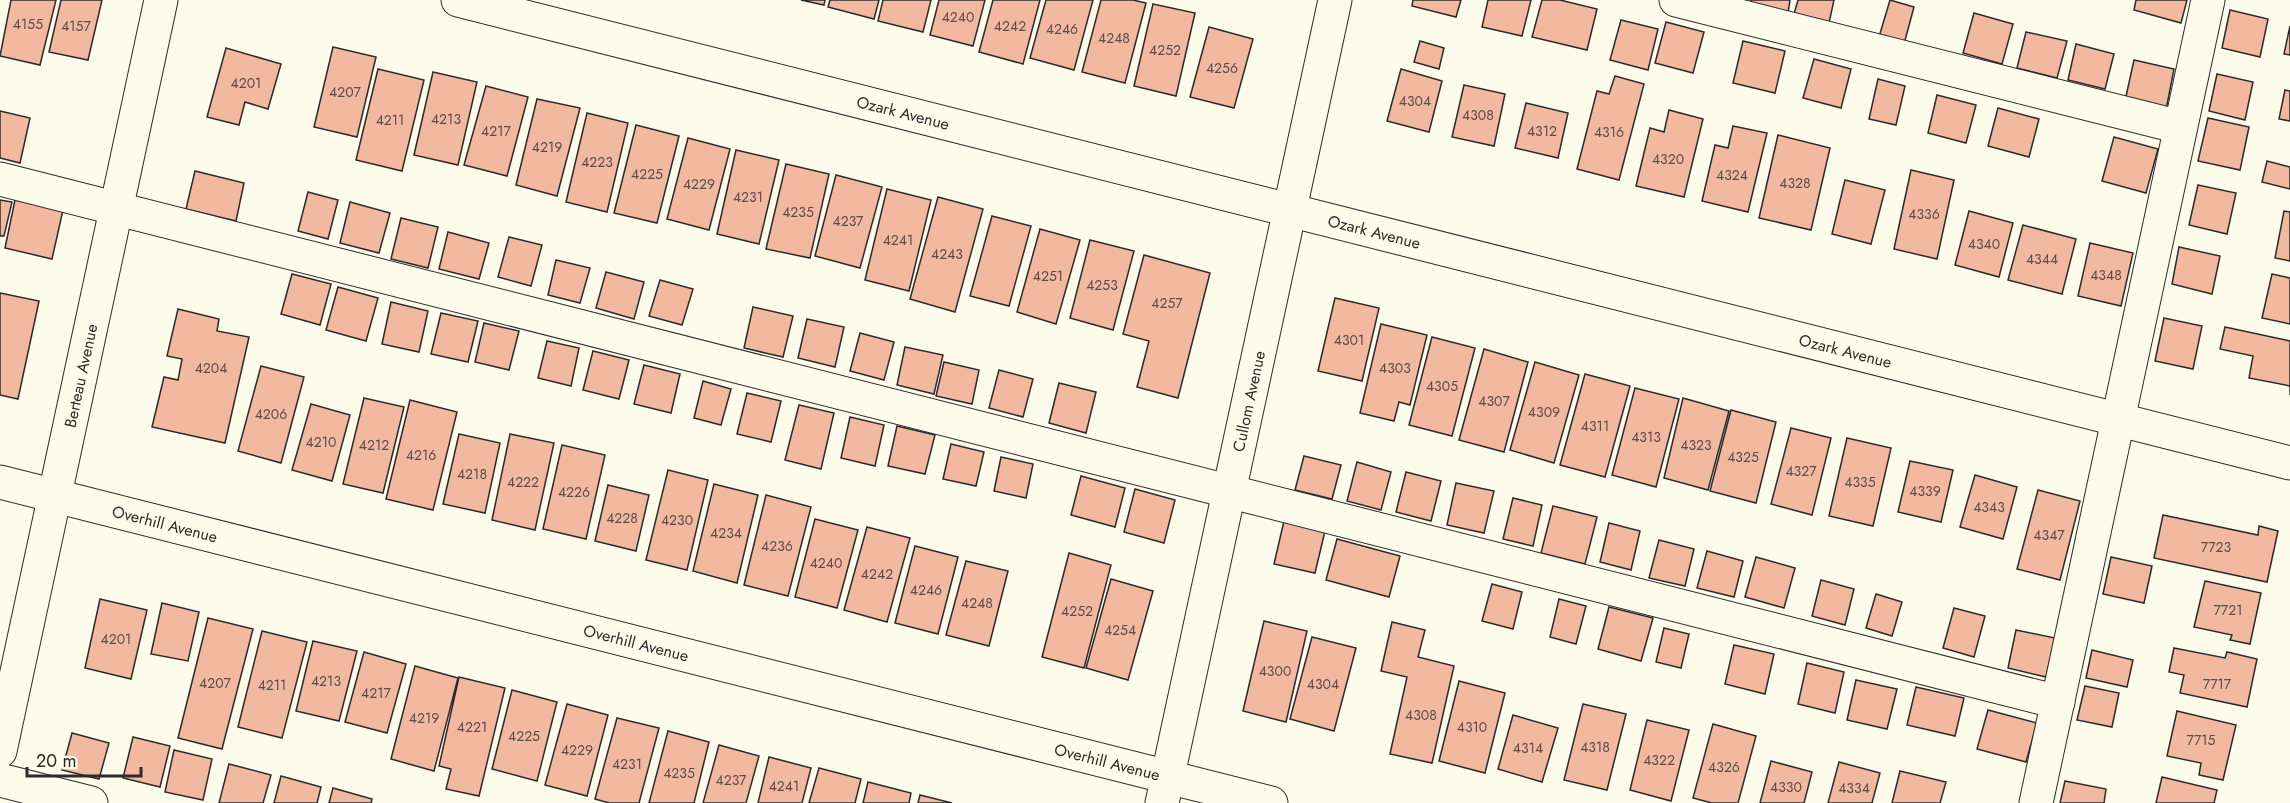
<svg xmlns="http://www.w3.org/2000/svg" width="2290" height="803" viewBox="0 0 2290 803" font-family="Jost,sans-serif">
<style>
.building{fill:#f2b8a0;stroke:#2b2b2b;stroke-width:1.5}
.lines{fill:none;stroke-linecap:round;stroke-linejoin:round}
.minor-casing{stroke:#2b2b2b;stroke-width:35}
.minor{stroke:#fdfbea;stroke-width:33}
.labels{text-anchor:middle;stroke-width:4.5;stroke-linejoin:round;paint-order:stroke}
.number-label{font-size:14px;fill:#5d4e48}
.street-label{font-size:16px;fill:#2b2b2b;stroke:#fdfbea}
</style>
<rect width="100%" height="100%" fill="#fdfbea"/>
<path class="building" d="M11 0H56L40 65 0 56Z
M61 0H102L88 60 49 52Z
M801 0H825L824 5Z
M830 0H879L874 19 828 7Z
M883 0H931L923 32 878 21Z
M939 0H985L973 46 930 35Z
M993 0H1040L1023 64 979 52Z
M1046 0H1093L1074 70 1030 58Z
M1101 0H1133L1146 3 1125 83 1082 72Z
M1413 0H1461L1456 17 1412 6Z
M1488 0H1531L1522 36 1482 27Z
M1542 0H1560L1597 9 1587 50 1532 37Z
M1751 0H1790L1788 13 1750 4Z
M1798 0H1834L1829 23 1794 14Z
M1890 0 1914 7 1904 44 1879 37Z
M2136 0H2187L2181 23 2134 10Z
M1153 4 1195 13 1176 96 1134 86Z
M2230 10 2268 19 2260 57 2222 48Z
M1974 13 2013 24 2002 64 1963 53Z
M1621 20 1658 29 1648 70 1610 60Z
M1666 22 1704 32 1693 73 1655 63Z
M2290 26V55L2284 54Z
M1209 27 1253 39 1234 108 1190 97Z
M2026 32 2067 41 2057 78 2017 68Z
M1420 41 1444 48 1439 69 1414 62Z
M1743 41 1785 51 1775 93 1733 83Z
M2076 44 2114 54 2105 89 2068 80Z
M333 47 376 57 357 137 314 127Z
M226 48 281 64 268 109 245 102 239 125 207 117Z
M1814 59 1851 69 1841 108 1803 98Z
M2134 60 2174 69 2166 110 2125 101Z
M378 69 424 80 402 171 356 160Z
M1401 69 1442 81 1429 132 1387 121Z
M433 72 477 82 458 165 414 155Z
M2217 74 2253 82 2245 120 2209 111Z
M1615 76 1644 84 1619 180 1577 169 1597 91 1609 94Z
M1878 79 1905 86 1896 125 1869 119Z
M1464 85 1505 94 1494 146 1452 137Z
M486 86 528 97 507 176 464 165Z
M2285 90 2290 91V121L2279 119Z
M1937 95 1976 105 1966 143 1928 133Z
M537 99 580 108 557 196 516 185Z
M1526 103 1568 113 1558 158 1515 148Z
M1998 108 2039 119 2029 157 1988 146Z
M1669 110 1703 119 1684 197 1636 186 1650 128 1664 132Z
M0 111 30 118 20 163 0 158Z
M587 113 628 123 607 212 566 202Z
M2208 118 2249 127 2240 170 2198 161Z
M636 125 679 136 657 223 614 213Z
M1733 126 1767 133 1748 212 1702 201 1715 145 1728 148Z
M1778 135 1830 148 1811 230 1759 218Z
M2114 137 2158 149 2146 193 2102 181Z
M688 138 730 149 709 230 667 219Z
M736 150 779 160 759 244 717 234Z
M2267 161 2290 167V189L2262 182Z
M786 164 829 174 810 258 766 249Z
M1911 170 1954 180 1937 259 1894 249Z
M195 171 244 183 236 221 186 209Z
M836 175 882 187 860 268 815 256Z
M1845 180 1885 190 1871 244 1832 234Z
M2198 185 2236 193 2227 234 2189 225Z
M887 189 931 200 909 291 865 280Z
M308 192 338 200 328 239 298 231Z
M938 197 983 209 955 312 910 299Z
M0 200 12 202 4 236H0Z
M15 200 63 210 52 259 5 248Z
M350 202 390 213 379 253 340 243Z
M1969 211 2013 223 1999 277 1955 265Z
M2284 211 2290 212V261L2275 258Z
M992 216 1031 226 1009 306 970 296Z
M401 218 438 227 428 268 391 259Z
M2023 225 2076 239 2062 294 2008 280Z
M1040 229 1080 240 1056 324 1017 312Z
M448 232 489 243 479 279 439 269Z
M509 237 542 245 531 286 498 277Z
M1090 240 1134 251 1113 330 1070 318Z
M2090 243 2133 253 2121 306 2078 296Z
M2179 247 2220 256 2212 294 2172 284Z
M1144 255 1210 273 1178 398 1137 387 1149 341 1123 334Z
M556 260 590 268 580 303 548 295Z
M606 272 644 282 634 319 596 308Z
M292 274 331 284 320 325 281 314Z
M2272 274 2290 278V324L2262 318Z
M660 280 693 289 682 325 649 316Z
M338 287 378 298 366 341 326 330Z
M0 293 39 301 18 399 0 395Z
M1335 298 1379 308 1362 381 1318 371Z
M391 302 428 311 419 352 382 344Z
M753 307 793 316 783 357 744 348Z
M178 309 219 319 217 331 249 337 225 443 152 427 164 377 178 380 182 359 167 356Z
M441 313 478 321 468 362 431 354Z
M2164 318 2202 326 2193 369 2155 361Z
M807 319 844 327 835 367 798 358Z
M484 323 519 331 509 370 475 362Z
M1381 324 1427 335 1410 405 1399 402 1394 421 1360 413Z
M2225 327 2290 341V395V386L2249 378 2253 356 2220 349Z
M860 333 894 342 884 380 850 371Z
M1432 337 1475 348 1452 436 1409 425Z
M547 341 579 348 571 386 538 378Z
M905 347 943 355 934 394 897 385Z
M1484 349 1528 362 1504 452 1459 440Z
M593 351 629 360 619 399 583 390Z
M944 362 979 370 972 404 936 396Z
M1535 362 1579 375 1554 463 1510 450Z
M644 365 680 374 671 413 634 404Z
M261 366 304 377 281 463 238 451Z
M999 370 1033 379 1023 417 989 408Z
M1585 374 1630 386 1605 477 1560 465Z
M703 381 731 389 721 425 694 418Z
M1059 383 1096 392 1086 433 1049 423Z
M1635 388 1679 399 1656 487 1612 475Z
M747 393 781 401 771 442 737 434Z
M364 398 404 407 383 493 343 484Z
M1683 398 1729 411 1708 490 1664 478Z
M410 400 457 412 433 510 386 499Z
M311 404 350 415 332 481 292 470Z
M799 405 834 413 821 469 785 460Z
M1731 410 1776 422 1756 503 1710 491Z
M850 417 884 425 875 466 841 458Z
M897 426 935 435 925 474 888 466Z
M1791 428 1831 438 1812 515 1771 504Z
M459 434 500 443 485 513 443 504Z
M510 434 554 443 535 530 492 520Z
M1847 438 1891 448 1873 526 1829 516Z
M951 444 984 452 976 486 943 479Z
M562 445 605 455 586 539 543 529Z
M1304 456 1341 465 1332 499 1295 490Z
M1001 457 1033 464 1026 498 994 491Z
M1910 461 1953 470 1941 522 1898 512Z
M1357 462 1391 472 1381 510 1347 501Z
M668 470 708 480 687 570 646 560Z
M1406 472 1441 481 1431 521 1396 512Z
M1975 475 2017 487 2003 539 1960 527Z
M1081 476 1125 488 1115 527 1071 515Z
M1456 483 1494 491 1484 533 1447 525Z
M714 484 758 495 737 583 693 571Z
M608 485 649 495 636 551 595 541Z
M1135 489 1175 500 1164 543 1124 532Z
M2038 490 2080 501 2060 580 2017 569Z
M766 495 811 507 788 596 744 585Z
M1513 498 1542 505 1533 546 1503 539Z
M1553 506 1597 517 1585 564 1541 553Z
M2163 515 2258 535 2259 526 2278 531 2267 582 2154 558Z
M815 519 858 530 837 608 795 597Z
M1284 521 1325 531 1315 573 1274 564Z
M1609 523 1640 531 1631 570 1600 562Z
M867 527 910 538 887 622 844 610Z
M1337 539 1400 556 1389 597 1326 580Z
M1659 540 1694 549 1685 586 1649 578Z
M915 546 958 557 938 634 895 623Z
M1707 551 1743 561 1734 597 1697 588Z
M1069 553 1111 565 1084 668 1042 657Z
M1756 557 1795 568 1784 608 1745 597Z
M2111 557 2152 566 2144 603 2103 594Z
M966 561 1008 571 989 646 946 635Z
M1111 579 1153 591 1128 680 1086 668Z
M1821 580 1854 589 1845 625 1812 616Z
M2205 581 2261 593 2250 644 2230 640 2232 635 2194 627Z
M1492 584 1522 592 1513 629 1482 621Z
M1876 594 1902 602 1892 636 1866 628Z
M100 599 147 610 131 679 85 668Z
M1559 599 1586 606 1576 644 1550 637Z
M162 603 199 612 188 661 151 654Z
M1609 607 1653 618 1641 661 1598 649Z
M1954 608 1985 616 1974 657 1943 648Z
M208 618 253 629 222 749 178 738Z
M1264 621 1307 631 1286 722 1243 711Z
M1392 622 1425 630 1418 657 1454 666 1432 763 1390 754 1407 677 1381 671Z
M1664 628 1689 634 1681 668 1656 662Z
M2016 630 2055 638 2046 677 2008 668Z
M262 631 307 642 282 738 238 727Z
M1312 637 1356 648 1334 731 1290 719Z
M313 641 357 651 339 721 296 711Z
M1734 645 1774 654 1765 694 1725 684Z
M2174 648 2225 658 2227 652 2257 659 2247 707 2180 693 2184 675 2169 672Z
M2092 650 2133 660 2127 687 2086 678Z
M364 652 406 664 387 733 345 722Z
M1807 663 1844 672 1835 713 1798 704Z
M415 666 458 678 434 771 391 759Z
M459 677 505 688 479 796 446 789 451 769 439 766Z
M1856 680 1897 689 1887 729 1847 720Z
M1459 681 1505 693 1485 773 1439 761Z
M2085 686 2119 693 2112 727 2077 720Z
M1916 687 1964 698 1955 736 1907 725Z
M512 690 557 702 537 781 492 769Z
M567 704 608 715 587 796 545 785Z
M1583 704 1626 714 1607 790 1564 780Z
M1988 710 2037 723 2026 762 1977 749Z
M2177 711 2236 725 2223 780 2199 775 2201 763 2167 756Z
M1513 715 1558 728 1542 782 1498 769Z
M617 718 659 728 639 803H609L595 799Z
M1647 720 1689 730 1671 801 1630 790Z
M1713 724 1756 736 1738 803H1712L1693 798Z
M668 731 709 742 694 803H649Z
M72 733 109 743 99 779 62 770Z
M133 737 170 746 160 787 123 778Z
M719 745 759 756 746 803H703Z
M174 750 212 759 203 800 165 792Z
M769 757 811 768 802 803H758Z
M1771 761 1812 772 1804 803H1760Z
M1839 762 1880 773 1872 803H1828Z
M229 764 271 775 263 803H219Z
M819 768 861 779 855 803H809Z
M1900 771 1946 782 1940 803H1892Z
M281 776 321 787 317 803H274Z
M2162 777 2217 790 2214 803H2156Z
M2065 781 2106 789 2104 803H2060Z
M868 782 911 793 909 803H863Z
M333 788 372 799 371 803H329Z
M920 795 952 803H918Z"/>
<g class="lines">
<g class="minor-casing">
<g id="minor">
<path id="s1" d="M458 0 2290 463"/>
<path d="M1676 0 2180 127"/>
<path d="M0 179 2058 702"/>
<path id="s2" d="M0 482 1271 803"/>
<path id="s3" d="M0 751 161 0"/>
<path d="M0 780 91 803"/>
<path id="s4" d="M1162 803 1335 0"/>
<path d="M2036 803 2208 0"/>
</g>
</g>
<use href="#minor" class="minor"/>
</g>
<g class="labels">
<g class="number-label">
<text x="958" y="22">4240</text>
<text x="28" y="29">4155</text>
<text x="76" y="31">4157</text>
<text x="1010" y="31">4242</text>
<text x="1062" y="34">4246</text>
<text x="1114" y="43">4248</text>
<text x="1165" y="55">4252</text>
<text x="1222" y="73">4256</text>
<text x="246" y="88">4201</text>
<text x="345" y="97">4207</text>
<text x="1415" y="106">4304</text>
<text x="1478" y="120">4308</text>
<text x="446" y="124">4213</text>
<text x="390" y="125">4211</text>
<text x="496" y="136">4217</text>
<text x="1542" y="136">4312</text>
<text x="1609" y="137">4316</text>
<text x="547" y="152">4219</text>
<text x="1668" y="164">4320</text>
<text x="597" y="167">4223</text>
<text x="647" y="179">4225</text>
<text x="1732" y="180">4324</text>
<text x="1795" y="188">4328</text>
<text x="699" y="189">4229</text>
<text x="748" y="202">4231</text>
<text x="798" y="217">4235</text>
<text x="1924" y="219">4336</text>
<text x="848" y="226">4237</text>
<text x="898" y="245">4241</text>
<text x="1984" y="249">4340</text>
<text x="947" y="259">4243</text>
<text x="2042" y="264">4344</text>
<text x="2106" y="280">4348</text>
<text x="1048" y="281">4251</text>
<text x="1102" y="290">4253</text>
<text x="1167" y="308">4257</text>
<text x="1349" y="345">4301</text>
<text x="211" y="373">4204</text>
<text x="1395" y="373">4303</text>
<text x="1442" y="391">4305</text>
<text x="1494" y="406">4307</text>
<text x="1544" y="417">4309</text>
<text x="271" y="419">4206</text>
<text x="1595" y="431">4311</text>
<text x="1646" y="442">4313</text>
<text x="321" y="447">4210</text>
<text x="374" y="450">4212</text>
<text x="1696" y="450">4323</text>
<text x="421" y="460">4216</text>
<text x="1743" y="462">4325</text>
<text x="1801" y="476">4327</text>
<text x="472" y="479">4218</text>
<text x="523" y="487">4222</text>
<text x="1860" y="487">4335</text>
<text x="1925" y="496">4339</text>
<text x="574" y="497">4226</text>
<text x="1989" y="512">4343</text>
<text x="622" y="523">4228</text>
<text x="677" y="525">4230</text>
<text x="726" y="538">4234</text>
<text x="2049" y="540">4347</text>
<text x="777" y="551">4236</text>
<text x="2216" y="552">7723</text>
<text x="826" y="568">4240</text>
<text x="877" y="579">4242</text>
<text x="926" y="595">4246</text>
<text x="977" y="608">4248</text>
<text x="2228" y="615">7721</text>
<text x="1077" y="616">4252</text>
<text x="1120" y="635">4254</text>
<text x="116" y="644">4201</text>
<text x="1275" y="676">4300</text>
<text x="326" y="686">4213</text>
<text x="215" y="688">4207</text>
<text x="1323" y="689">4304</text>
<text x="2217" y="689">7717</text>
<text x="272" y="690">4211</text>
<text x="376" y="698">4217</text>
<text x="1421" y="720">4308</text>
<text x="424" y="723">4219</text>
<text x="472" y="732">4221</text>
<text x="1472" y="732">4310</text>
<text x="524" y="741">4225</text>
<text x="2201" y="745">7715</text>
<text x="1595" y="752">4318</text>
<text x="1528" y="753">4314</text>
<text x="577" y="755">4229</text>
<text x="1659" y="765">4322</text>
<text x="627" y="769">4231</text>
<text x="1724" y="772">4326</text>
<text x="679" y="778">4235</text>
<text x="731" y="785">4237</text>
<text x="784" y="791">4241</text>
<text x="1786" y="792">4330</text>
<text x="1854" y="793">4334</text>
</g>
<g class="street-label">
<text dy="6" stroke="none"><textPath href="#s1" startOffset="459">Ozark Avenue</textPath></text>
<text dy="6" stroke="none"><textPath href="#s1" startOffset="945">Ozark Avenue</textPath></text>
<text dy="6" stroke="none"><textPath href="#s1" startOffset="1431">Ozark Avenue</textPath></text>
<text dy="6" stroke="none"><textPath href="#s3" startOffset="384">Berteau Avenue</textPath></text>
<text dy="6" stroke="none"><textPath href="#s4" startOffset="411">Cullom Avenue</textPath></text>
<text dy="6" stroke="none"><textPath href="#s2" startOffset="170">Overhill Avenue</textPath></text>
<text dy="6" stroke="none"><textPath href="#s2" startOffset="656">Overhill Avenue</textPath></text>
<text dy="6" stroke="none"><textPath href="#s2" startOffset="1142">Overhill Avenue</textPath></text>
</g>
</g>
<path d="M27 767v9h114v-9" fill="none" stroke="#2b2b2b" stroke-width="3"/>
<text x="36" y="767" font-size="18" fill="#2b2b2b" stroke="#fdfbea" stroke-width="4.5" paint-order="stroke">20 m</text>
</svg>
